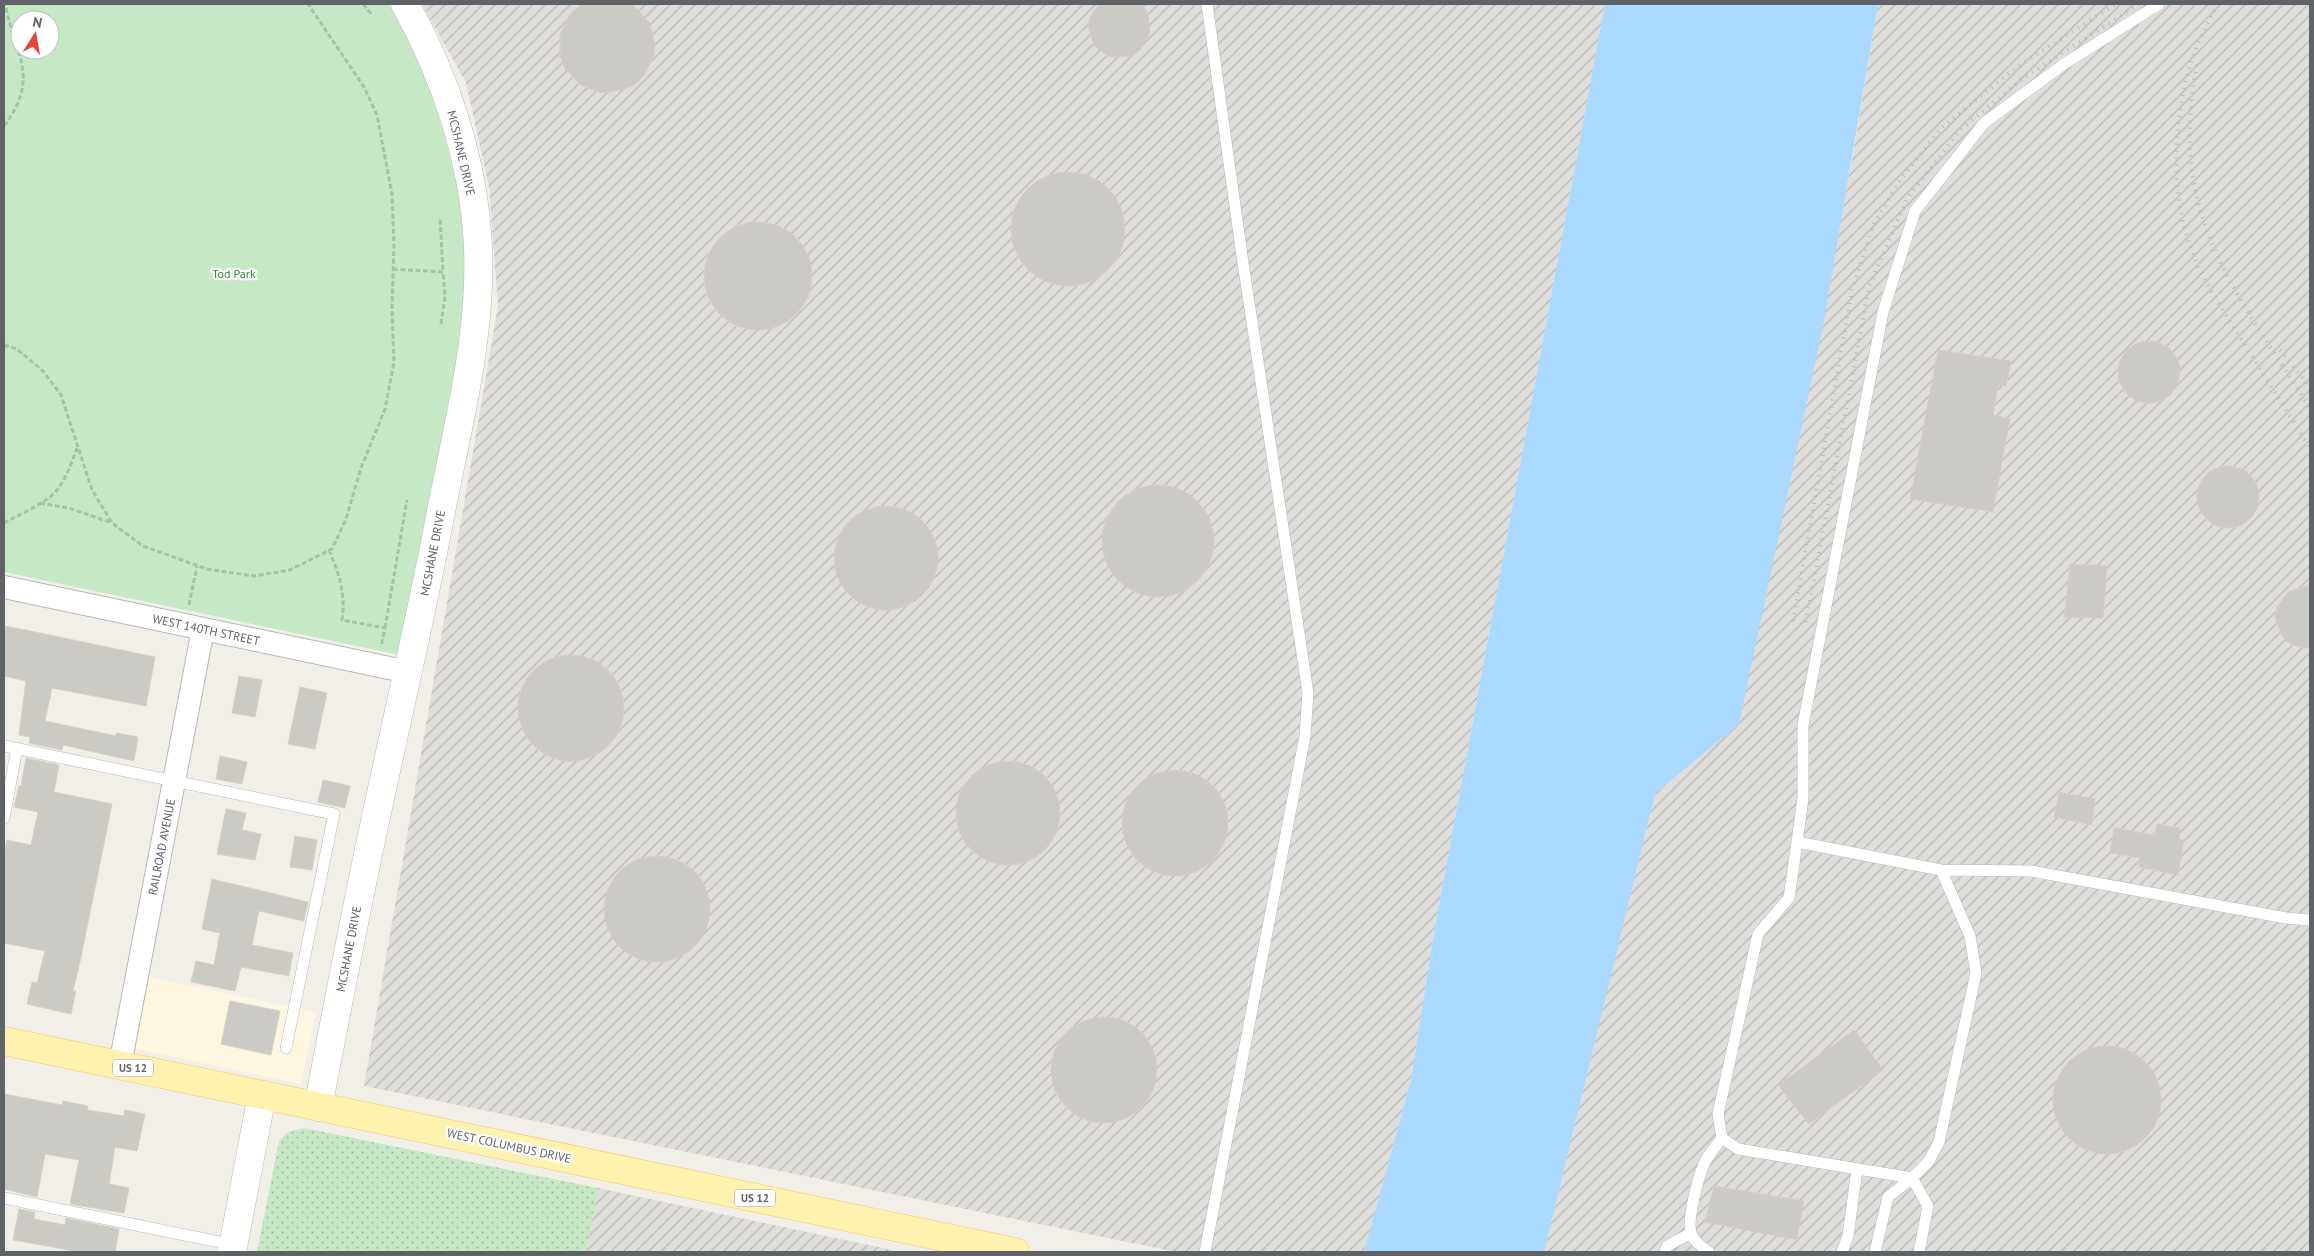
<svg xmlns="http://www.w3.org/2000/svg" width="2314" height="1256" viewBox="0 0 2314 1256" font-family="'PT Sans',sans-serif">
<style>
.commercial{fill:#fef7e0}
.industrial{fill:url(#industrial-furrows)}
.grass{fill:url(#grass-dots)}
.park{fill:#c5e8c5;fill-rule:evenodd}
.water{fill:#aadaff}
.building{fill:#cccac5;stroke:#d6d1c6}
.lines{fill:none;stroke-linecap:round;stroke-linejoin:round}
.service-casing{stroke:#b5b8bc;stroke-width:12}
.minor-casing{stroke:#b5b8bc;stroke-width:24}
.tertiary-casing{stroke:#b5b8bc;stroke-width:29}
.primary-casing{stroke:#f2c960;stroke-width:29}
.path{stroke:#9cc7a9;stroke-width:3;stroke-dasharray:5 2.5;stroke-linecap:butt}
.service{stroke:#fff;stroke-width:11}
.minor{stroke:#fff;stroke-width:22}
.tertiary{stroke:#fff;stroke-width:28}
.primary{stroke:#fff2af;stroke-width:28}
.rail{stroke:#b6b7b8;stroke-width:4;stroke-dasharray:1 6;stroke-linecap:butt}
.labels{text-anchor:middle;stroke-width:4.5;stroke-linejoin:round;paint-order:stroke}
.shield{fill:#fff;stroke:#8f9295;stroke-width:1}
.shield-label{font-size:11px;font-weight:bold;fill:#5f6368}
.street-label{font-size:12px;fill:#5f6368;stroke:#fff}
.park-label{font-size:12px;fill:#348238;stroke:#fff}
</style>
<defs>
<pattern id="industrial-furrows" width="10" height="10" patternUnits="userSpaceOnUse" patternTransform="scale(1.25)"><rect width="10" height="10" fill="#e0deda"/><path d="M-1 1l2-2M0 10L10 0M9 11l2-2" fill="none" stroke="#b9b8b5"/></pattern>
<pattern id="grass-dots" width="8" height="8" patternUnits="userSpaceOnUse" patternTransform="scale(1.25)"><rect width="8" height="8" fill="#c5e8c5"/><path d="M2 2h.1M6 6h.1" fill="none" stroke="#a3c0a4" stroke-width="1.8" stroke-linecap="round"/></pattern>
</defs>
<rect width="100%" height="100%" fill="#f1efe8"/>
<path class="commercial" d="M147 977 316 1012 301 1084 133 1048Z"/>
<path class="industrial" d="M422 4H1605L1434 933 1411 1080 1364 1252H1176L364 1086 498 306 489 187 466 83Z
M1878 4H2310V1252H1544L1655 794 1739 724 1852 160Z
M598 1188 902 1252H586Z"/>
<path class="grass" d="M304 1128 598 1188 586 1252H257L279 1141 288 1132Z"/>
<path class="park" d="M4 4H388L391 8 423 66 443 131 460 198 466 275 457 357 400 655 4 572ZM20 20H50V50H20Z"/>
<path class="water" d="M1605 4H1878L1823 326 1739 724 1655 794 1544 1252H1364L1411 1080 1434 933Z"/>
<path class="building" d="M582 4H632L649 22 655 44 654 55 644 76 635 84 625 89 602 93 580 85 565 68 560 57V34L570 14Z
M1099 4H1140L1143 6 1148 14 1150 33 1140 50 1131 56 1111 57 1102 52 1094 45 1088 27 1090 17Z
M1011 229a57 57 0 1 1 114 0a57 57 0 1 1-114 0Z
M704 276a54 54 0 1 1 108 0a54 54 0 1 1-108 0Z
M2118 372a31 31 0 1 1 62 0a31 31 0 1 1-62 0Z
M1938 350 2011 361 2006 386 1998 385 1993 415 2010 419 1993 512 1910 499Z
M2197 497a31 31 0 1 1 62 0a31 31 0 1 1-62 0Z
M1102 541a56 56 0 1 1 112 0a56 56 0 1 1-112 0Z
M834 558a52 52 0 1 1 104 0a52 52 0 1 1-104 0Z
M2070 564 2107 566 2103 618 2064 617Z
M2310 585V648L2299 647 2289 643 2282 636 2275 617 2277 607 2288 592Z
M6 626 155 657 146 706 52 688 45 721 116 736V733L138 737 134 761 63 745 62 750 29 743 30 737 19 735 26 681 4 676V636Z
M518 708a53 53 0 1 1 106 0a53 53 0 1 1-106 0Z
M239 676 262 680 255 717 232 713Z
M300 687 327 693 315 749 288 744Z
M220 756 247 762 242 784 216 779Z
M26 758 59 765 54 792 112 804 81 957 73 991H76L71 1014 27 1004 32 982 37 983 45 951 4 943V856L7 840 31 845 38 812 14 807 19 786H21Z
M956 813a52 52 0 1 1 104 0a52 52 0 1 1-104 0Z
M1122 823a53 53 0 1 1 106 0a53 53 0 1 1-106 0Z
M323 780 350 786 345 808 318 802Z
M2059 792 2095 799 2092 825 2054 817Z
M226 809 246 813 242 830 261 834 255 860 217 854Z
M2157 824 2180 828 2179 839 2184 840 2178 875 2139 867 2140 858 2110 853 2114 828 2155 835Z
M295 836 317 840 312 870 290 867Z
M604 909a53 53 0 1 1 106 0a53 53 0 1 1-106 0Z
M212 879 308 902 304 921 259 911 252 945 293 953 289 976 241 967 235 991 191 982 196 961 214 965 220 933 202 929Z
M230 1001 280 1011 271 1055 221 1044Z
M1051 1070a53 53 0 1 1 106 0a53 53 0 1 1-106 0Z
M1854 1030 1883 1070 1809 1124 1778 1085Z
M2053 1100a54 54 0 1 1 108 0a54 54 0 1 1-108 0Z
M4 1094 62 1105 63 1101 88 1106 87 1110 124 1116 125 1110 145 1114 137 1151 115 1147 109 1184 129 1188 124 1213 70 1204 79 1160 45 1154 37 1197 4 1189Z
M1714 1186 1804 1201 1797 1240 1705 1222Z
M19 1209 35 1212 34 1219 65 1225 66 1218 119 1229 115 1252H80L13 1240Z"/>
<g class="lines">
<g class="service-casing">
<path id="service" d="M4 746 334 814 286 1048
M4 818 17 748
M1797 842 1941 870 1970 936 1976 973 1939 1142 1929 1161 1912 1178 1738 1149 1722 1138 1718 1114 1758 934 1789 898Z
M1797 842 1803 798V725L1883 312 1915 211 1984 123 2064 64 2159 4
M1941 870 2031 871 2286 918 2310 920
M4 1198 234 1245
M1205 1252 1305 736 1308 693 1242 256 1207 4
M1665 1252 1667 1246 1691 1233
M1709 1252C1702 1247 1693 1241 1691 1233 1687 1219 1698 1178 1704 1164 1708 1155 1716 1146 1722 1138
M1842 1252 1848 1236 1857 1169
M1875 1252 1888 1197 1912 1178 1928 1206 1919 1252"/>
</g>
<g class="minor-casing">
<path id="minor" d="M4 587 408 672
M120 1065 203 629"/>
</g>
<g class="tertiary-casing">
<path id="tertiary" d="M318 1107C337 1010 355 913 376 817 397 718 420 621 439 522 456 432 482 339 478 247 474 162 446 77 405 4
M232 1252 262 1095"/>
</g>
<g class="primary-casing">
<path id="primary" d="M4 1041 1015 1252"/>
</g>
<path class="path" d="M363 4 372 15
M4 126C41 77 15 55 5 4
M393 269 443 272 440 217
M441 324 445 296 443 272
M4 345 17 349 43 371 61 395 92 490 112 523 143 546 207 569 254 576 290 570 332 549 346 519 361 468 385 409 394 362 392 309 394 244 392 194 377 115 364 87 308 4
M40 503 69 508 112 523
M4 523C18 515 47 503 57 490 66 478 72 463 77 448
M329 550C339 573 346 595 342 620L385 628 381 647
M189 605 197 566
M385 628 407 500"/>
<use href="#service" class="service"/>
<use href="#minor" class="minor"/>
<use href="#tertiary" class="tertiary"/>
<use href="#primary" class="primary"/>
<path class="rail" d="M2218 4C2206 26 2194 49 2188 73 2173 125 2171 199 2191 249 2203 281 2223 310 2241 339 2264 375 2287 411 2310 448
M2197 65C2193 80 2192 95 2191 110 2179 231 2250 312 2310 408
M2280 350 2310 387
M1793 621 1852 290 1873 226 1901 179 1942 127 2017 67 2116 4
M1806 622 1869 287 1907 199 1960 130 2022 79 2139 4"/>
</g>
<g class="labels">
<g class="shield">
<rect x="113" y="1059.5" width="40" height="17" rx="4"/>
<rect x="735" y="1189.5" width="40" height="17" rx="4"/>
</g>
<g class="shield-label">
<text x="133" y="1072">US 12</text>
<text x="755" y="1202">US 12</text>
</g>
<g class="street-label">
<text transform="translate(461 153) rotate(77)" y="4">MCSHANE DRIVE</text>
<text transform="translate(433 553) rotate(-79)" y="4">MCSHANE DRIVE</text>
<text transform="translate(206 630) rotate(12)" y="4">WEST 140TH STREET</text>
<text transform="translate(162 847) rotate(-79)" y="4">RAILROAD AVENUE</text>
<text transform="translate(349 949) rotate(-79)" y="4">MCSHANE DRIVE</text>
<text transform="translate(509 1146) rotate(12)" y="4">WEST COLUMBUS DRIVE</text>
</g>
<g class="park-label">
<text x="234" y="278">Tod Park</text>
</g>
</g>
<rect width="2314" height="1256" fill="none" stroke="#5f6368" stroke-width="10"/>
<g transform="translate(35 35) rotate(11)"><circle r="24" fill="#ffffff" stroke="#bfc1c3"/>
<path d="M0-4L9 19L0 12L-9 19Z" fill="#ea4335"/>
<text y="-8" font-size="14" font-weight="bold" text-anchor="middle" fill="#5f6368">N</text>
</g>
</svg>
